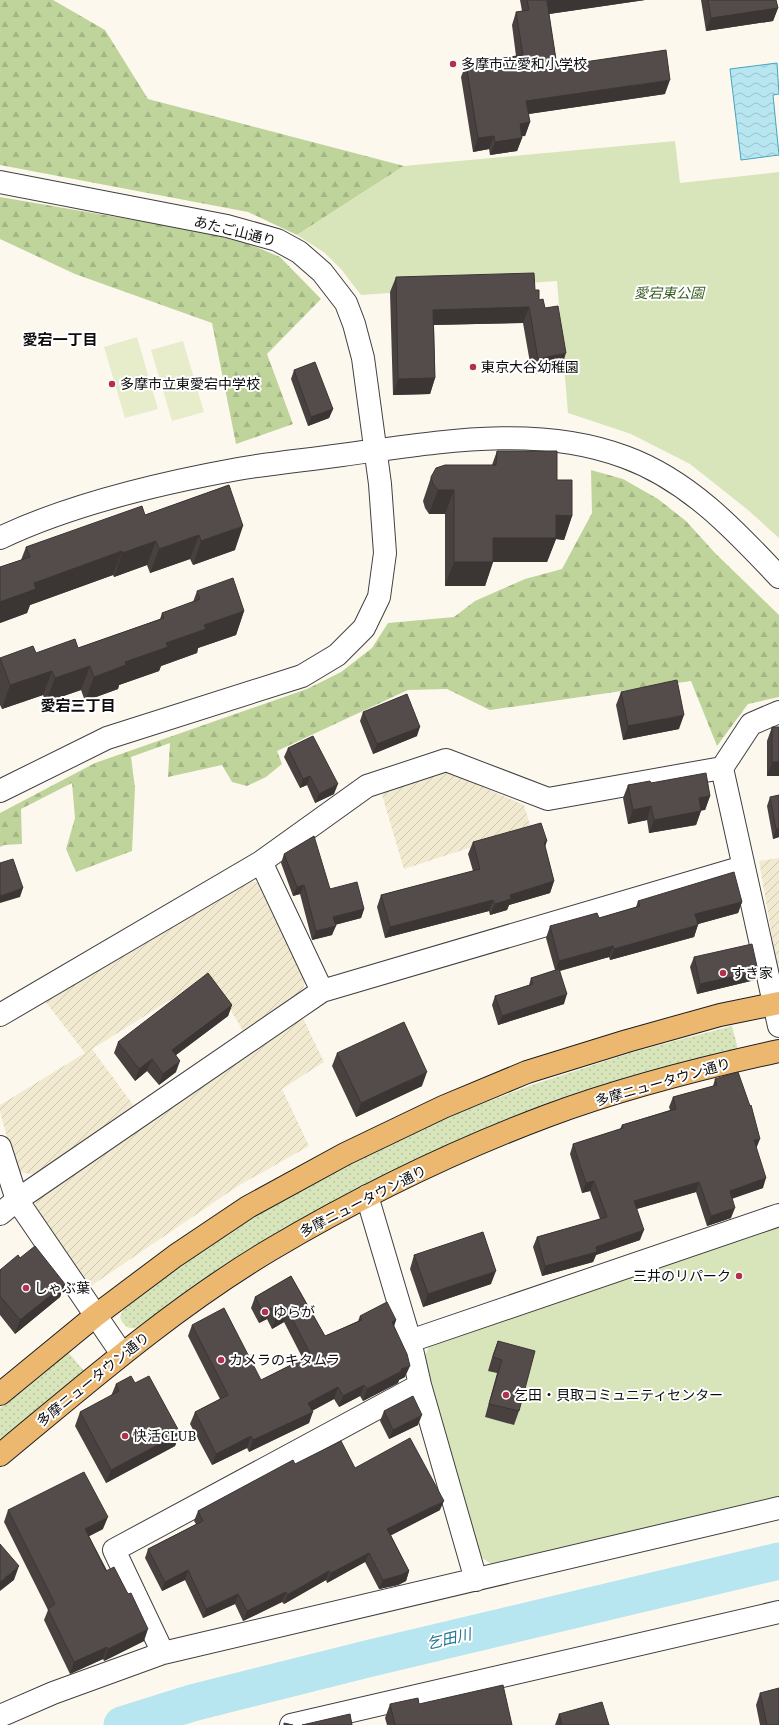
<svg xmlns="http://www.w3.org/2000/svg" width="779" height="1725" viewBox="0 0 779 1725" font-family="'Source Serif 4','Noto Sans JP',serif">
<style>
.farmland{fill:url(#farmland-furrows)}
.grass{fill:url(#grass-dots)}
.forest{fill:url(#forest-firs)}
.park{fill:#d8e5ba}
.pitch{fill:#e7edcb}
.water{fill:url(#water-waves);stroke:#44a5c1}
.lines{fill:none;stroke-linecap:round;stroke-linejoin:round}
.river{stroke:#b7e5f0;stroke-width:37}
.minor-casing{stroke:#404040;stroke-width:24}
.major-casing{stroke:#1e1e1e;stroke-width:24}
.minor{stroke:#fff;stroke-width:22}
.major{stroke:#ecb86f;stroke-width:22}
.wall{fill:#484140}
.shaded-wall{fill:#3b3534}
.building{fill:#544c4a;stroke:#3b3534}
.poi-dot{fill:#b0314d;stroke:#fff;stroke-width:1.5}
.labels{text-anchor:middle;stroke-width:4;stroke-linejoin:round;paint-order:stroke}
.poi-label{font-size:14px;fill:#0d0d0d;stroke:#fff;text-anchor:start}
.street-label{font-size:14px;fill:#0d0d0d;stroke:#fff}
.park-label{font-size:14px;font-style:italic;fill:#395e23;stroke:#fff}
.neighbourhood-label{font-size:15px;font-weight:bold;fill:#0d0d0d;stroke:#fff}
.water-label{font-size:15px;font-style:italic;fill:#217593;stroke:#fff}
</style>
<defs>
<pattern id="farmland-furrows" width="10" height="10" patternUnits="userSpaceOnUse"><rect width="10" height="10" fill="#f1e9d0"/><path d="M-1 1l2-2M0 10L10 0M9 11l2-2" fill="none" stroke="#cdc7b1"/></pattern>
<pattern id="grass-dots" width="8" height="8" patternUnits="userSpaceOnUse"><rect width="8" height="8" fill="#d8e5ba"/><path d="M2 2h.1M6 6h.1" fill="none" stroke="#b8c39f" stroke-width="1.8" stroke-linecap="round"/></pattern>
<pattern id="forest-firs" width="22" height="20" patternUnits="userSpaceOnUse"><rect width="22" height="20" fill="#bfd49b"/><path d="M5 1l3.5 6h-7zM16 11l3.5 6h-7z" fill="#a3b584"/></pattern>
<pattern id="water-waves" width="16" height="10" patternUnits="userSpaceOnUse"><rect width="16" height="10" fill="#b7e5f0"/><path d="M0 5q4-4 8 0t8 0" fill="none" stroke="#9cc3cd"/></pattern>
</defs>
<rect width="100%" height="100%" fill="#fdf8ee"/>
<path class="farmland" d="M446 771 524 805 531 828 404 869 382 795 391 787Z
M779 858V977L759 861Z
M248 880 265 885 307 976 302 992 243 1031 210 975 92 1049 134 1106 35 1175 16 1171 0 1111V1105L85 1053 45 1001Z
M301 1014 324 1062 282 1089 309 1146 238 1186 88 1288 35 1209 38 1191Z"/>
<path class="grass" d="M732 1026 738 1049 545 1107 453 1143 363 1185 262 1242 190 1290 139 1328C128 1329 124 1327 120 1317L123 1310 180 1266 251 1219 350 1163 445 1118 532 1085 633 1052Z
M68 1352 84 1371 0 1440V1408Z"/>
<path class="forest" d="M0 0H53L105 30 148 99 404 166 297 235 248 212 0 165Z
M0 197 233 237 280 257 321 299 267 354 293 424 236 444 212 323 75 274 0 239Z
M591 470 623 479 658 499 686 521 715 553 779 615V697L748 704 717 746 691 681 490 710 447 689 408 690 277 751 282 764 266 777 247 786 232 782 222 765 168 777 170 743 131 757 135 788 132 851 76 872 66 849 75 818 72 783 21 809 22 844 4 845 0 847V813L95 763 307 689 341 672 372 648 388 623 454 617 475 601 525 579 562 569 592 513Z"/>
<path class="park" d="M675 141 680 183 779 172V538L748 510 690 464 631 434 568 413 557 281 361 295 341 269 325 253 297 235 404 166Z
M779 1221V1503L499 1569 479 1556 424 1358 431 1342Z"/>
<path class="pitch" d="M137 337 158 409 125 418 104 347Z
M183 341 204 412 172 421 151 350Z"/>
<path class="water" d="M777 63 779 94 773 95 779 155 741 160 730 69Z"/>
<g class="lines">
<path class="river" d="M122 1725 192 1703 367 1659 779 1561"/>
<g class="minor-casing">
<path id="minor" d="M0 182 227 226 277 240 299 252 322 272 346 303 354 324 363 358 380 484 385 553 379 597 364 628 337 655 302 676 107 738 0 791
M0 538C71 504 161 483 238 469 272 463 307 460 342 455 434 443 536 423 625 457 688 480 734 529 779 577
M722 768 779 1026
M261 862 322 991
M0 1015 261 862 367 786 446 760 548 799 722 768 751 724 779 712
M0 1147 17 1200 122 1354
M367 1196 410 1341 420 1385 476 1580
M0 1214 17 1200 322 991 743 867
M410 1341 779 1215
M163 1653 114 1550 420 1385
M0 1716 53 1693 163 1653 779 1508
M291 1725 779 1612"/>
</g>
<g class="major-casing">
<path id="major" d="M0 1394 95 1316 175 1256 248 1207 345 1154 443 1107 527 1072 627 1041 720 1015 779 1003
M0 1455C87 1383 173 1308 270 1250 358 1198 451 1152 547 1116 622 1088 701 1068 779 1051"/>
</g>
<use href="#minor" class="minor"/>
<use href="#major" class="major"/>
</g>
<path class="wall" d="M520 0H645L549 14 557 66 665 94 528 114 530 122 525 136H522V138L517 151 490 155 489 149 473 152 461 77 466 64 516 56 512 25 516 12 522 11Z
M701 0H776L778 8 773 21 706 31Z
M396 277 535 290 539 300 545 308 561 369 532 374 523 323 434 325 435 378 430 394 393 395 390 292Z
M294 370 333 409 329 418 308 426 291 379Z
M497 451 557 480 572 516 564 540 556 539 547 562H493L485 586H445V514H429L425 508 423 501 431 477 492 465Z
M229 485 235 550 193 565 190 559 150 573 147 565 114 577 113 575 30 605 27 613 0 623V567L21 560 26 547 145 515Z
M197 591 244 611 236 635 198 648 197 653 161 666 159 671 119 685 118 689 85 701 81 690 46 702 43 695 2 709 0 705V658L78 648 160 619 162 613 193 602Z
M621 692 679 729 623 740 616 705Z
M363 712 417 736 373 754 360 721Z
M772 727 779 776H767V741Z
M288 748 334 794 315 803 307 785 300 788 284 757Z
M651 783 710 796 705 810H701L696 825 649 833 647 820 628 824 623 798 628 785Z
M770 797 779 837 773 839 767 806Z
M473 842 545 847 554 881 550 893 509 905 507 910 490 915 489 911 385 938 377 907 381 895 473 871 468 854Z
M284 854 330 889 364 909 361 918 335 925 332 935 312 940 300 894 293 896 281 863Z
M638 901 742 902 738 913 698 924 694 937 610 960 609 957 560 971 564 1004 498 1025 492 1005 495 996 529 985 531 978 555 970 546 938 550 926 599 918 636 907Z
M694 957 755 980 697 994 690 967Z
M232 1005 228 1016 176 1055V1072L159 1085 147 1071 135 1081 114 1053 118 1042Z
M337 1053 422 1086 356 1117 332 1066Z
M715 1079 756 1148 763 1188 732 1198 731 1218 707 1226 696 1192 636 1209 640 1240 596 1255 593 1262 542 1276 533 1247 537 1237 600 1219 590 1191 582 1193 570 1154 573 1144 620 1129 622 1125 670 1110 669 1107 673 1097 713 1086Z
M414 1255 491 1284 423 1307 410 1269Z
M0 1270 65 1284 60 1297 15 1334 0 1315Z
M291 1276 325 1336 358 1321 360 1316 396 1320 394 1326 405 1377 399 1380 398 1383 363 1401 360 1396 339 1407 334 1399 312 1411 309 1423 249 1452 247 1448 212 1465 190 1424 195 1412 220 1399 188 1336 192 1325 261 1380 303 1359 284 1322 272 1329 267 1319 259 1323 251 1308 255 1297Z
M498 1341 519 1411 514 1425 485 1417 497 1373 488 1371 493 1354Z
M135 1383 180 1433 175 1446 106 1483 75 1426 80 1412 111 1396 116 1384Z
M384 1411 418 1425 389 1439 380 1421Z
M295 1464 355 1468 440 1510 391 1535 409 1571 406 1581 398 1585 379 1589 365 1562 327 1583 326 1580 284 1604 282 1602 243 1621 235 1604 203 1618 185 1580 162 1591 145 1558 148 1549 196 1524 194 1521 198 1511Z
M8 1510 103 1529 89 1536 144 1641 104 1661 103 1659 70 1674 44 1620 48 1610 4 1522Z
M760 1693 779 1725H760L756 1705Z
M390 1704H419L512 1725H387L385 1718Z
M559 1714 609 1725H555Z"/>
<path class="shaded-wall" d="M557 0H645L542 15 547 1Z
M778 8 773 21 706 31 711 18Z
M670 80 665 94 522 115 526 101Z
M530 122 525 136 515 137 520 124Z
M494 136 489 149 473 152 478 138Z
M522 138 517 151 490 155 495 142Z
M529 307 523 323 428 325 433 310Z
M566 353 561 369 532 374 538 359Z
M435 378 430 394 393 395 398 379Z
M333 409 329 418 308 426 311 417Z
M438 490H454L445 514H429Z
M556 515 572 516 564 540 556 539 547 562H485L493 538Z
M243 526 235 550 193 565 201 541Z
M199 535 190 559 150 573 159 549Z
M156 541 147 565 114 577 122 553Z
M122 551 113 575 30 605 27 613 0 623V602L34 583Z
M454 562H493L485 586H445Z
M244 611 236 635 198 648 197 653 161 666 159 671 119 685 118 689 85 701 94 677 204 625Z
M90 666 81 690 46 702 55 678Z
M52 671 43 695 2 709 10 685Z
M684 715 679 729 623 740 628 726Z
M420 727 417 736 373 754 377 744Z
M772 762H779V776H767Z
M310 776 307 785 300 788 303 779Z
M338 784 334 794 315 803 319 794Z
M710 796 705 810 694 812 699 798Z
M651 806 647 820 628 824 633 810Z
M701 811 696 825 649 833 654 820Z
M776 829H779V837L773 839Z
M547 841 543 853 544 842Z
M554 881 550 893 509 905 507 910 490 915 495 904 510 895Z
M304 885 300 894 293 896 297 887Z
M23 888 20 897 0 903V896Z
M493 900 489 911 385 938 390 927Z
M742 902 738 913 691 926 695 914Z
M364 909 361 918 330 926 333 917Z
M698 925 694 937 610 960 614 949Z
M336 926 332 935 312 940 316 931Z
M613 946 609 957 555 972 559 961Z
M758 971 755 980 697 994 700 984Z
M567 994 564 1004 498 1025 502 1016Z
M232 1005 228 1016 168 1061 172 1050Z
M152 1059 147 1071 135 1081 139 1069Z
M180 1061 176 1072 159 1085 163 1074Z
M427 1072 422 1086 356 1117 361 1103Z
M760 1139 756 1149 754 1140Z
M766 1178 763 1188 726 1201 730 1191Z
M594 1181 590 1191 582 1193 586 1183Z
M699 1182 696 1192 630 1211 634 1201Z
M735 1208 731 1218 707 1226 711 1216Z
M644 1230 640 1240 596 1255 593 1262 542 1276 545 1266 596 1247Z
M496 1271 491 1284 423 1307 428 1294Z
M65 1284 60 1297 15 1334 20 1320Z
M271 1308 267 1319 259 1323 263 1312Z
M288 1311 284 1322 272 1329 276 1318Z
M396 1320 392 1332V1322Z
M410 1366 405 1377 399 1380 398 1383 363 1401 367 1389 401 1369Z
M364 1385 360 1396 339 1407 343 1396Z
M338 1387 334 1399 304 1415 308 1403Z
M313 1412 309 1423 249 1452 253 1440Z
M422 1415 418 1425 389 1439 393 1430Z
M180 1433 175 1446 106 1483 111 1470Z
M251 1436 247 1448 212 1465 216 1454Z
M444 1501 440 1510 384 1539 387 1529Z
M108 1517 103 1529 80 1541 85 1529Z
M369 1553 365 1562 327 1583 331 1573Z
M19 1566 14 1580 0 1591V1582Z
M188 1570 185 1580 162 1591 165 1582Z
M329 1571 326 1580 284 1604 287 1595Z
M409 1571 406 1581 398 1585 379 1589 383 1580Z
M286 1592 282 1602 243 1621 247 1611Z
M238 1594 235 1604 203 1618 206 1609Z
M148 1629 144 1641 104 1661 108 1649Z
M107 1647 103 1659 70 1674 74 1662Z"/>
<path class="building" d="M527 0H557L547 1 557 66 666 50 670 80 526 101 530 122 520 124 522 138 495 142 494 136 478 138 466 64 523 55 516 12 529 10Z
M708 0H776L778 8 711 18Z
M534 273 535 290H539V300L543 299 545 308 558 306 566 353 538 359 529 307 433 310 435 378 398 379 396 277Z
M315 362 333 409 311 417 294 370Z
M497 451H557V480H572V516L556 515V538H493V562H454V490H438L433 484 431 477 436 468 445 465H496Z
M229 485 243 526 201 541 199 535 159 549 156 541 122 553V551L34 583 36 589 0 602V567L30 557 26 547 142 506 145 515Z
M233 578 244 611 204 625 206 629 166 643 168 647 125 662 126 665 94 677 90 666 55 678 52 671 10 685 0 658 33 646 36 653 75 639 78 648 164 618 162 613 200 599 197 591Z
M677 680 684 715 628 726 621 692Z
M407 694 420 727 377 744 363 712Z
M772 727H779V762H772Z
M313 736 338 784 319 794 310 776 303 779 288 748Z
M706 773 710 796 699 798 701 811 654 820 651 806 633 810 628 785 650 781 651 783Z
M779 795V829H776L770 797Z
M541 823 547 841 544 842 554 881 510 895 511 899 495 904 493 900 390 927 381 895 480 869 473 842Z
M314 836 330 889 357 882 364 909 333 917 336 926 316 931 304 885 297 887 284 854Z
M13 859 23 888 0 896V863Z
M734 872 742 902 695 914 698 925 614 949 613 946 559 961 550 926 597 913 599 918 640 906 638 901Z
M752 944 758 971 700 984 694 957Z
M559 969 567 994 502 1016 495 996 533 984 531 978Z
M208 973 232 1005 172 1050 180 1061 163 1074 152 1059 139 1069 118 1042Z
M404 1022 427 1072 361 1103 337 1053Z
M738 1072 750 1106 751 1105 760 1139 754 1140 766 1178 730 1191 735 1208 711 1216 699 1182 634 1201 644 1230 596 1247 597 1252 545 1266 537 1237 607 1217 594 1181 586 1183 573 1144 623 1128 622 1125 676 1109 673 1097 717 1085 715 1079Z
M483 1232 496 1271 428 1294 414 1255Z
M35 1246 65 1284 20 1320 0 1296V1270L18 1255 20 1258Z
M291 1276 325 1336 362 1320 360 1316 387 1302 396 1320 392 1322 407 1354 410 1366 401 1369 402 1371 367 1389 364 1385 343 1396 338 1387 308 1403 313 1412 253 1440 251 1436 216 1454 195 1412 228 1395 192 1325 224 1308 261 1380 311 1355 288 1311 276 1318 271 1308 263 1312 255 1297Z
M498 1341 535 1351 519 1411 489 1404 502 1360 493 1357Z
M131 1376 135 1383 149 1376 180 1433 111 1470 80 1412 119 1391 116 1384Z
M413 1396 422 1415 393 1430 384 1411Z
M410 1438 444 1501 387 1529 409 1571 401 1575 383 1580 369 1553 331 1573 329 1571 287 1595 286 1592 247 1611 238 1594 206 1609 188 1570 165 1582 148 1549 203 1521 198 1511 293 1460 295 1464 341 1441 355 1468Z
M84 1472 108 1517 85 1529 106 1571 114 1567 128 1594 131 1593 148 1629 108 1649 107 1647 74 1662 48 1609 55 1604 8 1510Z
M0 1544 19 1566 0 1582Z
M503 1685 512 1725H395L390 1704 418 1698 419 1704Z
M779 1688V1725H767L760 1693Z
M602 1702 609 1725H562L559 1714Z
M350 1714 352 1725H302Z
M284 1723 293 1725H284Z"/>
<g class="poi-dot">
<circle cx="453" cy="64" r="4"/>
<circle cx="473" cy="367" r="4"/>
<circle cx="112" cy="384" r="4"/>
<circle cx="723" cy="973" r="4"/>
<circle cx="739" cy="1276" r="4"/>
<circle cx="26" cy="1288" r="4"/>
<circle cx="265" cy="1312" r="4"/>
<circle cx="221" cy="1360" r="4"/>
<circle cx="506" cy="1395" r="4"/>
<circle cx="125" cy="1436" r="4"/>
</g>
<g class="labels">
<g class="poi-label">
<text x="461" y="69">多摩市立愛和小学校</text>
<text x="481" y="372">東京大谷幼稚園</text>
<text x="120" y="389">多摩市立東愛宕中学校</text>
<text x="731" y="978">すき家</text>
<text x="731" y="1281" text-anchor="end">三井のリパーク</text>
<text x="34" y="1293">しゃぶ葉</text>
<text x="273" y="1317">ゆらが</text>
<text x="229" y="1365">カメラのキタムラ</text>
<text x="514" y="1400">乞田・貝取コミュニティセンター</text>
<text x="133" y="1441">快活CLUB</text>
</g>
<g class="street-label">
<text transform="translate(235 231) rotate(14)" y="5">あたご山通り</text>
<text transform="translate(663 1082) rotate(-16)" y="5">多摩ニュータウン通り</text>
<text transform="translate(363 1201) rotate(-27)" y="5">多摩ニュータウン通り</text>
<text transform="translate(93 1379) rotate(-39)" y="5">多摩ニュータウン通り</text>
</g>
<g class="park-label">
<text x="669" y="298">愛宕東公園</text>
</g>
<g class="neighbourhood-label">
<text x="60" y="345">愛宕一丁目</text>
<text x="78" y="711">愛宕三丁目</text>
</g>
<g class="water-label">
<text transform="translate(449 1639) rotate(-13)" y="5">乞田川</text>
</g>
</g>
</svg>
